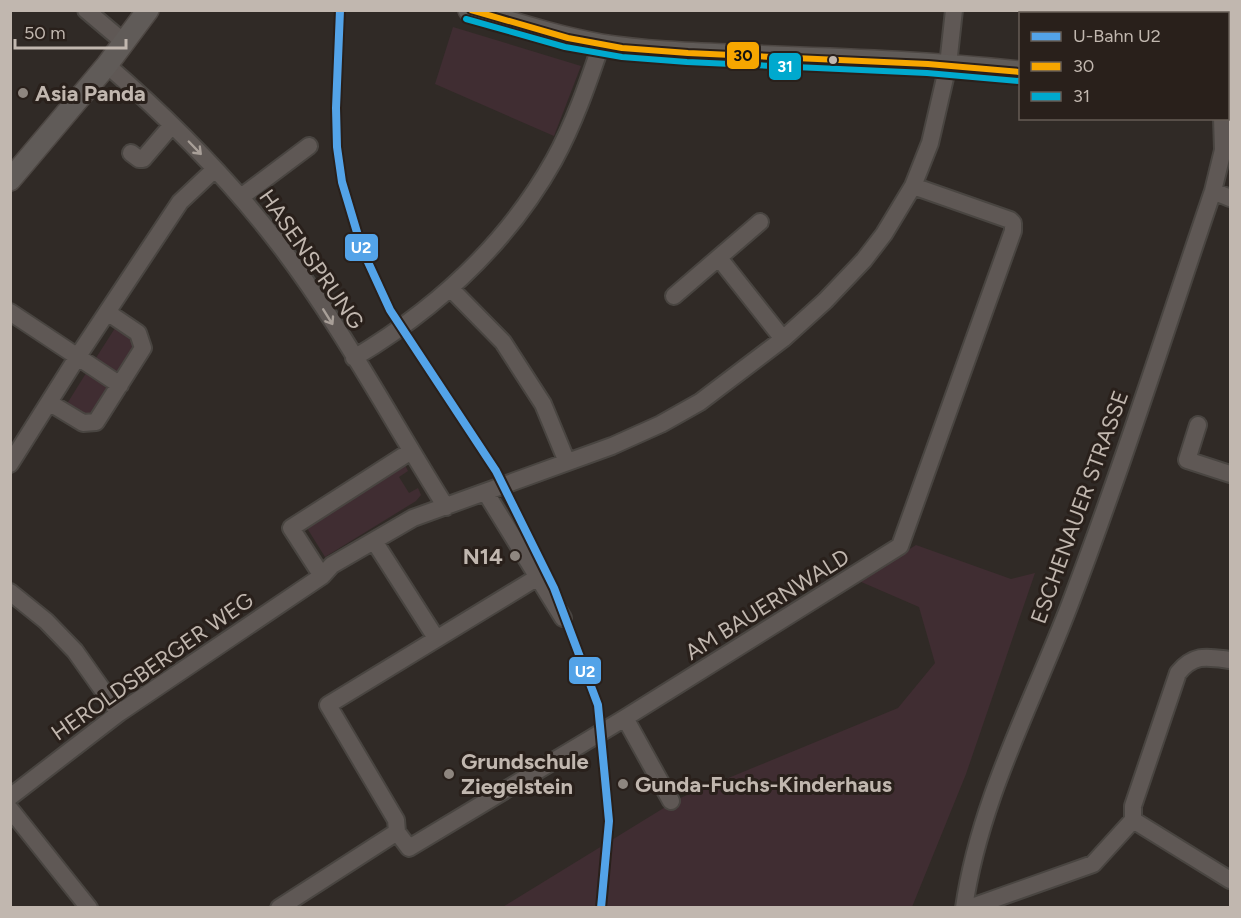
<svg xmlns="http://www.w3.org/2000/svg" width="1241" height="918" viewBox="0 0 1241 918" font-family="Figtree,sans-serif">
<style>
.green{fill:#402d32}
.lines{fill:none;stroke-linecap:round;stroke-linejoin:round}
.minor-casing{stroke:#494541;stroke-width:20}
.major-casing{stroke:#4d4743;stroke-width:24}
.minor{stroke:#5f5855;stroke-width:16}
.major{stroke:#605b58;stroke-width:21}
.bus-1-casing{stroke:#29201b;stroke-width:10}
.bus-2-casing{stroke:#29201b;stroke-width:10}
.bus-1{stroke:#f7a600;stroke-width:6}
.bus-2{stroke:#00a9ce;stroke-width:6}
.metro-1-casing{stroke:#29201b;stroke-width:12}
.metro-1{stroke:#53a3e8;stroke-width:8}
.oneway{stroke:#a89f98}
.bus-dot{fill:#c1b7af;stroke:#29201b;stroke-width:2}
.poi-dot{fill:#8e867f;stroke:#29201b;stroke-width:2}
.labels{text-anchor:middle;stroke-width:6;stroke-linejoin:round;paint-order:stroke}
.poi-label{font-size:22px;font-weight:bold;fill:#c1b7af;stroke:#29201b;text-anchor:start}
.street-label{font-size:22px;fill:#c1b7af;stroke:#29201b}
.line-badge{stroke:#29201b;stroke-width:2}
.badge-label{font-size:16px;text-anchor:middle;font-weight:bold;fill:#fff}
.pale-badge-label{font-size:16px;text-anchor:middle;font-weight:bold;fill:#111}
</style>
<rect width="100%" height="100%" fill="#302a26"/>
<path class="green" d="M453 27 581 66 554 136 435 84Z
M117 325 134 337 137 349 123 370 113 374 94 361Z
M88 370 109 382 110 390 96 413H75L65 407Z
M405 465 408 471 399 477 409 493 418 488 421 495 416 501 325 557 307 528Z
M916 545 1011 579 1035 573 966 774 912 907 501 908 680 798 898 708 935 663 919 607 859 581Z"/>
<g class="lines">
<g class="minor-casing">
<path id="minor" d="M86 10 125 43
M107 65C167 117 225 175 274 238 338 320 390 418 446 507
M131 153 139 159H143L172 125
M1213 191 1230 198
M241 197 309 146
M719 258 783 339
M451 289 503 342 543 404 567 462
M674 296 760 222
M10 312 120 385
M354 358C436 309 507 244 554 160 574 124 588 83 601 45
M50 403 83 423 96 422 143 348 138 333 107 312
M1198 425 1187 460 1230 474
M10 464 78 356 180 202 215 169
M486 493 563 618
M374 541 436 638
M322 576 291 528 411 451
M10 592 46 621 75 651 119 713
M625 718 671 801
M10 797 119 713 322 576 332 565 413 518 612 446 661 424 700 402 783 339 825 301 864 260 884 234 913 186 930 143 948 65 954 10
M10 809 89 908
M1133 820 1230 880
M397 832 396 820 328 705 538 577
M279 908 397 832 409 848 625 718 900 546 1013 231V223L1010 220 913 186
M964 908C979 801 1032 704 1070 604 1122 468 1166 329 1213 191L1223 150 1222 118
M969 908 1093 864 1133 820V806L1178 673C1194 653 1208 657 1230 660"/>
</g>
<g class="major-casing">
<path id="major" d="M469 10C513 23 556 37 601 45 658 54 717 54 774 57 857 60 938 63 1020 72
M1228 92H1230
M10 180 107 65 148 10"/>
</g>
<use href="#minor" class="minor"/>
<use href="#major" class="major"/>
<g class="bus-1-casing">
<path id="bus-1" d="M471 10 568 38 622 48 688 53 928 64 1020 72"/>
</g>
<g class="bus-2-casing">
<path id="bus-2" d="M466 19 565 47 622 57 687 62 927 73 1019 81"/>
</g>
<use href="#bus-1" class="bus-1"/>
<use href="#bus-2" class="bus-2"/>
<g class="metro-1-casing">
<path id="metro-1" d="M340 10 336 108 337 147 342 182 362 249 390 310 496 471 554 588 598 705 609 821 601 908"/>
</g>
<use href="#metro-1" class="metro-1"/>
</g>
<defs><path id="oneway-shaft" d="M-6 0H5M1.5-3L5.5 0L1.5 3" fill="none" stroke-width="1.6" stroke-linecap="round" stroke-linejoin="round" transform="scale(1.5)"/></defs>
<g class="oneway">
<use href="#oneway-shaft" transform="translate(195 148) rotate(46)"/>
<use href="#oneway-shaft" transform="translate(328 317) rotate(58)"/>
</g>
<circle class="bus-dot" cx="833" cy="60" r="5"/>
<g class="poi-dot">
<circle cx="23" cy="93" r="6"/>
<circle cx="515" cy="556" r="6"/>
<circle cx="449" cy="774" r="6"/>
<circle cx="623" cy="784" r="6"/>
</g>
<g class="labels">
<g class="poi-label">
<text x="35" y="101">Asia Panda</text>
<text x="503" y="564" text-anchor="end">N14</text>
<text x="461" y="769">Grundschule<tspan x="461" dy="25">Ziegelstein</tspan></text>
<text x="635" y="792">Gunda-Fuchs-Kinderhaus</text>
</g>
<g class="street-label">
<text transform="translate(312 259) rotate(55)" y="8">HASENSPRUNG</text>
<text transform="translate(1079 507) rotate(-70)" y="8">ESCHENAUER STRASSE</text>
<text transform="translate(767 604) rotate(-32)" y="8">AM BAUERNWALD</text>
<text transform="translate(152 666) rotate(-35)" y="8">HEROLDSBERGER WEG</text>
</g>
</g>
<g class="line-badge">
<rect x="726" y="41" width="34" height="29" rx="6" fill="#f7a600"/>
<rect x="768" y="52" width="34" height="29" rx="6" fill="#00a9ce"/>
<rect x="344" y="233" width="35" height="29" rx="6" fill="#53a3e8"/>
<rect x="568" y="656" width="34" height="29" rx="6" fill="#53a3e8"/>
</g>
<g class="badge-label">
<text x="785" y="72">31</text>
<text x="361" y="253">U2</text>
<text x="585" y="677">U2</text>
</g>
<g class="pale-badge-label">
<text x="743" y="61">30</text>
</g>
<rect width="1241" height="918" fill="none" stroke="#c1b7af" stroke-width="24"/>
<rect x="1019" y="12" width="210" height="108" fill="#29201b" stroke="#665c56" stroke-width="1.5"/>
<rect x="1031" y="32" width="30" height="9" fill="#53a3e8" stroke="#665c56" stroke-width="1.5"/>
<text x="1073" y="42" font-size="18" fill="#c1b7af">U-Bahn U2</text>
<rect x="1031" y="62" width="30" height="9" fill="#f7a600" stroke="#665c56" stroke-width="1.5"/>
<text x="1073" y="72" font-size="18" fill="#c1b7af">30</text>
<rect x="1031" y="92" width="30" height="9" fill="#00a9ce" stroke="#665c56" stroke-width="1.5"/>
<text x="1073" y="102" font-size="18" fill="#c1b7af">31</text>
<path d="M15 39v9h111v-9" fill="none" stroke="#c1b7af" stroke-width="3"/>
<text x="24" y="39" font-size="18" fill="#c1b7af" stroke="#29201b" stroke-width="4.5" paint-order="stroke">50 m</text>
</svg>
